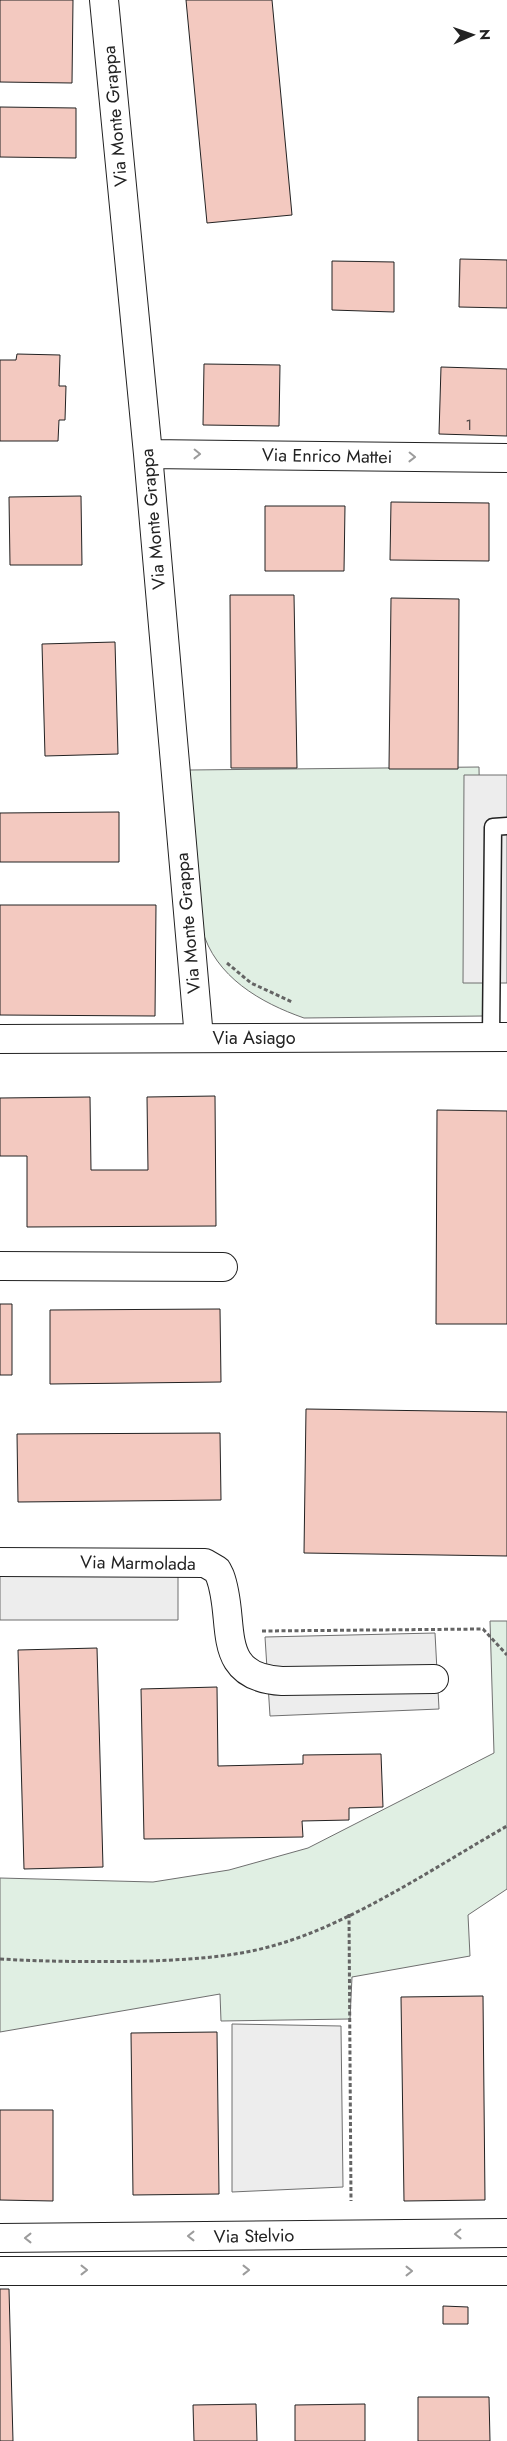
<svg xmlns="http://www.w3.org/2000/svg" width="507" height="2441" viewBox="0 0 507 2441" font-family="Jost,sans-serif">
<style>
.green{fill:#e0efe3;stroke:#6f6f6f}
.parking{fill:#ededed;stroke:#6f6f6f}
.building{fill:#f3c9c0;stroke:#222}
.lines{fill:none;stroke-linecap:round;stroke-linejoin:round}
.service-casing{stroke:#222;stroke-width:19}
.minor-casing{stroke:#222;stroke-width:30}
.tertiary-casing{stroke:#222;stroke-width:30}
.path{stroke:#646464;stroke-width:3;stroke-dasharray:4 2.5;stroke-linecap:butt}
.service{stroke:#fff;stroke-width:16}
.minor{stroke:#fff;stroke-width:28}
.tertiary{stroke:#fff;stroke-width:28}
.oneway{stroke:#9c9c9c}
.labels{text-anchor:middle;stroke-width:4;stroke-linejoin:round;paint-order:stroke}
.number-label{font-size:15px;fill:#564c4a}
.street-label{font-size:18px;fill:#222;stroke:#fff}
</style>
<rect width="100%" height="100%" fill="#fff"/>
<path class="green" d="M479 767 483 1016 304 1018C261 1003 215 977 202 929 198 911 199 890 198 872 195 838 192 804 189 770Z
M490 1621H507V1889L468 1915 470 1956 352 1977 350 2019 221 2021 220 1994 0 2032V1878L153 1882 229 1870 308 1848 494 1753Z"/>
<path class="parking" d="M464 775H507V983H463Z
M0 1562H178V1620H0Z
M435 1633 439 1709 270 1716 265 1637Z
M232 2024 341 2026 343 2187 232 2192Z"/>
<path class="building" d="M0 0H73L72 83 0 82Z
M186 0H272L292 215 207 223Z
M0 107 76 108V158L0 157Z
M460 259 507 260V308L459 307Z
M332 261 394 262V312L332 310Z
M17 354 60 355 59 386H66L65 420H59L58 441H0V360H16Z
M204 364 280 365 279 426 203 425Z
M441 367 507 369V436L439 434Z
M81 496 82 565H10L9 497Z
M391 502 489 503V561L390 560Z
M265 506H345L344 571H265Z
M230 595H294L297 768H231Z
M391 598 459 599 458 769H389Z
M115 642 118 754 45 756 42 644Z
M119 812V862H0V813Z
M0 905H156L155 1016 0 1015Z
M215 1096 216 1226 27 1227V1156H0V1098L90 1097 91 1170H148L147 1097Z
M437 1110 507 1111V1324H436Z
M0 1304H12V1375H0Z
M220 1309 221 1382 50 1384V1310Z
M306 1409 507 1412V1556L304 1553Z
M220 1433 221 1500 18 1502 17 1434Z
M97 1648 103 1867 24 1869 18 1650Z
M217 1687 218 1766 303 1764V1755L381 1754 383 1807 349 1808V1820L302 1821 303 1837 144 1839 141 1689Z
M483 1996 485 2200 404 2201 401 1997Z
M217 2032 219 2194 133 2195 131 2033Z
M0 2110H53V2201L0 2200Z
M0 2289H9L13 2441H0Z
M443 2306 468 2307V2324H443Z
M418 2397H489L490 2441H418Z
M256 2404 257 2441H194L193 2405Z
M365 2404V2441H295V2405Z"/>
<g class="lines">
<g class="service-casing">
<path id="service" d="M491 1037 493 827 507 826"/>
</g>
<g class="minor-casing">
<path id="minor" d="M104 0 148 454 199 1038
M148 454 507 458
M0 1266 223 1267
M0 1562 205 1563 217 1570 220 1576C237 1621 212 1677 282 1681L434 1679
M0 2238 507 2233
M0 2271H507"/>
</g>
<g class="tertiary-casing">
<path id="tertiary" d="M0 1039 507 1037"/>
</g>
<path class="path" d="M227 963 251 983 292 1002
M262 1631 483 1629 507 1655
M349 1914 351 2201
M0 1959C52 1962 100 1962 151 1961 194 1959 237 1957 279 1944 354 1922 437 1866 507 1826"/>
<use href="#service" class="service"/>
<use href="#minor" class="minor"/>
<use href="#tertiary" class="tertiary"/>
</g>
<defs><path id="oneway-chevron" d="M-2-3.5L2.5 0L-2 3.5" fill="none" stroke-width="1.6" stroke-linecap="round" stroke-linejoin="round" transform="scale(1.25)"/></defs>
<g class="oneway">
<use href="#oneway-chevron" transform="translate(197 454) rotate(1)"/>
<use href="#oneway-chevron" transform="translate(412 457) rotate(1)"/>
<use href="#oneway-chevron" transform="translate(458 2234) rotate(179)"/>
<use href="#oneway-chevron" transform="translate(191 2236) rotate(180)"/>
<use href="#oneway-chevron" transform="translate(28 2238) rotate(180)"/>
<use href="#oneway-chevron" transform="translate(84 2270)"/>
<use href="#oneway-chevron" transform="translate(246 2270)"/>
<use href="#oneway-chevron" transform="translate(409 2271)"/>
</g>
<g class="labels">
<g class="number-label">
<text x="469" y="430">1</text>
</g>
<g class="street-label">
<text transform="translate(115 116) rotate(-95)" y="6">Via Monte Grappa</text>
<text transform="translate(327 456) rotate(1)" y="6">Via Enrico Mattei</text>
<text transform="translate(153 519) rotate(-95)" y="6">Via Monte Grappa</text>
<text transform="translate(188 923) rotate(-95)" y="6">Via Monte Grappa</text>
<text x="254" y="1044">Via Asiago</text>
<text transform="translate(138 1563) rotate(1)" y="6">Via Marmolada</text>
<text transform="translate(254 2236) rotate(-1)" y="6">Via Stelvio</text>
</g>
</g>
<g transform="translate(472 35) rotate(88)" stroke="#ffffff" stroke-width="4" paint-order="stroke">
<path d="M0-4L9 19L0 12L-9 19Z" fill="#222222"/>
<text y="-8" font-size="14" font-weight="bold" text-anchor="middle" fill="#222222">N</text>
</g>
</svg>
